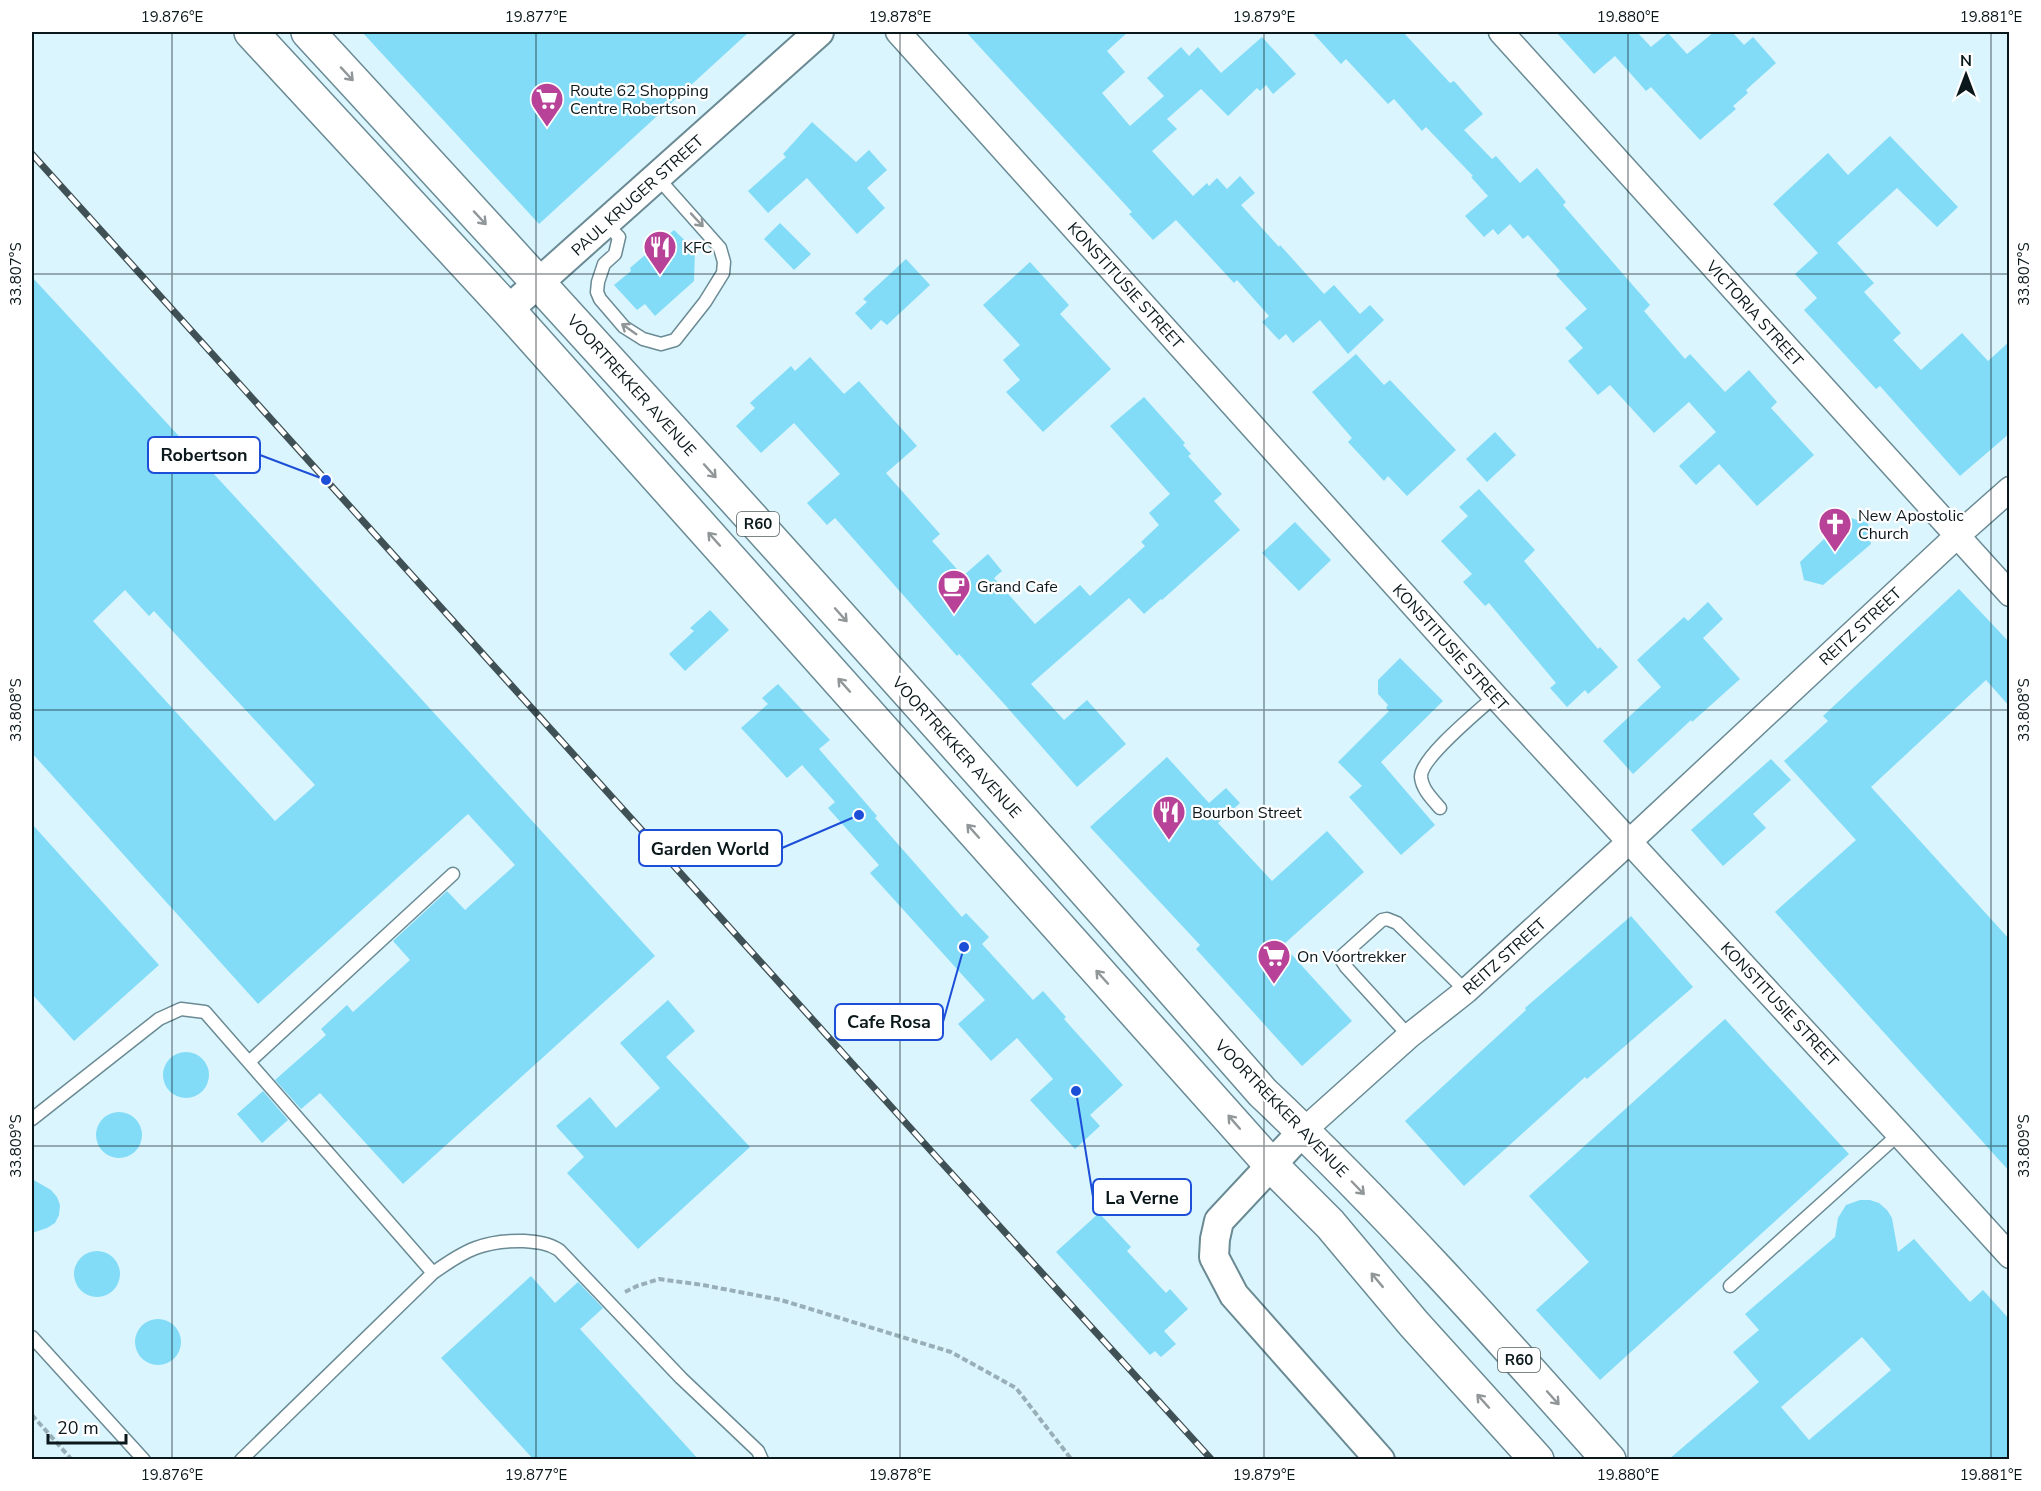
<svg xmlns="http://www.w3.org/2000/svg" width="2041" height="1491" viewBox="0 0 2041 1491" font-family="'Nunito Sans',sans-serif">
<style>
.building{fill:#82dcf7;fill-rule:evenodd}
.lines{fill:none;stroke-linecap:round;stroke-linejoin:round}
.service-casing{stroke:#6a8a94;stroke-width:15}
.minor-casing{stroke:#6a8a94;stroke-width:27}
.tertiary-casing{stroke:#6a8a94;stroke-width:32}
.primary-casing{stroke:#6a8a94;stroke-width:36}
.path{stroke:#98afb7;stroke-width:4;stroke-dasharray:6 3;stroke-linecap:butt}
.service{stroke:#fff;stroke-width:12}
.minor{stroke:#fff;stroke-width:24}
.tertiary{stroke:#fff;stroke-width:28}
.primary{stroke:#fff;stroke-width:33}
.rail-casing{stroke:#405156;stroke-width:7}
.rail{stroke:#fff;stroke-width:4.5;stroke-dasharray:14;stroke-linecap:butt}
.oneway{stroke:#919798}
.ticks{fill:none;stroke:#0a171b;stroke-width:1.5;stroke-opacity:0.45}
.labels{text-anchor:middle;stroke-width:4.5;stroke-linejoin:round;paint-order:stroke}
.shield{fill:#fff;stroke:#545d5f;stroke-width:1.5}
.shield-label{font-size:15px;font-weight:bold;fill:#0a171b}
.poi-label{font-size:16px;fill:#0a171b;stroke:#fff;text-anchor:start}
.street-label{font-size:16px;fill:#0a171b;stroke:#fff}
.leader{fill:none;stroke:#1d4ed8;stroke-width:2}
.callout-dot{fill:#1d4ed8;stroke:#fff;stroke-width:2}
.callout{fill:#fff;stroke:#1d4ed8;stroke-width:2}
.callout-label{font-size:18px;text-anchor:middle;font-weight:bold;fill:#0a171b}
.neatline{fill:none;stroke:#0a171b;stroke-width:2}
.ticks-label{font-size:15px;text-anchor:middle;fill:#0a171b}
</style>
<rect width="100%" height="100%" fill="#daf5fe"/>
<path class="building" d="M362 32H749L539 224Z
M966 32H1128L1107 51 1125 72 1102 93 1130 126 1164 96 1147 78 1181 47 1189 56 1198 47 1221 73 1262 37 1296 74 1273 94 1266 85 1260 91 1257 88 1228 116 1201 89 1167 119 1177 129 1152 151 1193 196 1207 183 1209 186 1217 178 1227 189 1240 176 1255 193 1241 205 1279 247 1280 245 1324 294 1334 285 1360 314 1370 305 1384 320 1348 354 1320 320 1293 343 1286 334 1279 340 1262 322 1269 316 1237 280 1234 283 1176 220 1153 240 1129 214 1132 212Z
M1312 32H1403L1450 83 1454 81 1483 114 1464 130 1492 159 1496 156 1520 183 1537 168 1566 202 1563 205 1650 305 1644 311 1685 359 1690 354 1725 392 1749 370 1777 402 1771 408 1814 455 1757 506 1719 464 1696 485 1679 466 1716 432 1689 402 1654 433 1610 385 1598 395 1568 361 1583 348 1565 328 1587 309 1556 275 1560 271 1528 235 1523 239 1510 224 1498 235 1493 229 1484 237 1465 216 1488 196 1471 177 1473 176 1426 127 1422 131 1394 99 1388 104 1346 59 1341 64Z
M1556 32H1637L1651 47 1668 33 1687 54 1714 32H1732L1744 45 1753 37 1776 63 1746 90 1748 93 1733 106 1736 109 1700 140 1651 87 1646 91 1615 56 1594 74Z
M812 122 856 162 869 150 887 170 867 188 885 208 857 234 807 178 768 213 748 191 786 157 783 154Z
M1890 136 1958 207 1937 227 1897 188 1837 243 1874 283 1864 292 1901 333 1893 340 1921 370 1962 333 1988 361 2010 341V433L1960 476 1880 386 1876 389 1804 310 1817 298 1795 274 1818 253 1773 204 1828 153 1848 175Z
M780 223 811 254 794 270 764 239Z
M674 230 695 250 694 281 655 316 645 304 637 310 614 285 631 271 630 268Z
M906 259 930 285 887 325 881 320 871 330 855 313 867 302 863 299Z
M1030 262 1069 305 1060 314 1111 369 1043 432 1006 392 1020 380 1003 360 1020 345 983 305Z
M32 277 404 680 655 956 403 1184 320 1093 301 1109 275 1080 326 1035 321 1029 347 1005 353 1012 410 960 393 941 447 891 465 910 515 865 468 814 258 1004 32 753ZM125 590 149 616 154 611 315 785 275 821 93 621Z
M1356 354 1384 385 1390 380 1456 450 1407 496 1388 476 1384 481 1348 442 1352 438 1312 392Z
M810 357 844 394 859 381 917 446 886 473 940 534 932 541 963 576 988 554 1002 571 994 578 1035 624 1080 585 1090 596 1145 546 1141 542 1159 525 1149 513 1170 494 1110 426 1144 397 1185 443 1183 445 1191 454 1188 456 1222 494 1214 501 1240 530 1162 600 1161 599 1144 614 1129 598 1031 684 1064 720 1087 700 1126 744 1077 787 1006 706 959 654 957 656 835 518 827 525 807 503 840 474 794 423 761 453 736 426 755 408 750 403 791 366 795 371Z
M1495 432 1516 455 1487 482 1466 459Z
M1479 489 1535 550 1524 561 1598 649 1600 647 1618 667 1588 694 1585 690 1567 707 1550 688 1556 683 1489 603 1485 606 1463 582 1472 574 1441 541 1468 516 1459 507Z
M1847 517 1868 523 1871 544 1823 585 1804 580 1800 562Z
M1295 522 1331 560 1299 591 1262 553Z
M1959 589 2010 643V707L1986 680 1871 787 2010 940V1172L1775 912 1856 840 1784 761 1828 721 1823 716Z
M1708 602 1723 619 1703 638 1740 679 1692 722 1691 720 1633 774 1603 741 1661 687 1637 660 1684 617 1688 621Z
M710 610 729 630 685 671 669 654 694 631 690 628Z
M1400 658 1443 701 1381 762 1435 825 1401 855 1349 797 1362 786 1338 762 1389 711 1386 708 1388 705 1378 694V680Z
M778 684 830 740 819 749 877 816 875 818 962 917 966 913 989 937 982 944 1033 1000 1043 991 1066 1017 1064 1019 1123 1085 1090 1115 1100 1126 1075 1149 1030 1100 1053 1079 1017 1038 991 1061 958 1024 985 1000 870 873 879 865 828 808 835 802 802 765 787 778 741 728 768 704 762 698Z
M1167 757 1209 803 1226 788 1240 803 1218 823 1272 881 1327 831 1364 872 1283 945 1352 1021 1302 1066 1196 949 1200 945 1090 827Z
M1771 759 1791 780 1753 814 1766 828 1723 866 1691 830Z
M32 824 159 965 74 1041 32 994Z
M1631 916 1693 987 1587 1079 1585 1077 1464 1186 1405 1121 1526 1010 1525 1008Z
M668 1000 695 1031 666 1057 750 1147 638 1249 567 1173 584 1157 556 1126 590 1097 616 1128 660 1088 620 1043Z
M1725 1019 1849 1154 1600 1380 1536 1310 1589 1262 1529 1196Z
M163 1075a23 23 0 1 1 46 0a23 23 0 1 1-46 0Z
M263 1091 288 1120 262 1143 237 1114Z
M96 1135a23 23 0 1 1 46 0a23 23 0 1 1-46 0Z
M32 1179 51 1190 57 1197 60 1205 59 1215 55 1223 47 1228 32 1233Z
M1860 1200H1870L1879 1203 1887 1210 1892 1218 1898 1252 1914 1239 1970 1302 1983 1290 2010 1320V1460H1668L1759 1382 1733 1352 1759 1330 1745 1314 1835 1237 1838 1218 1846 1205ZM1862 1337 1891 1370 1809 1440 1781 1407Z
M1099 1213 1131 1247 1127 1251 1166 1293 1170 1289 1188 1309 1164 1331 1176 1344 1161 1357 1155 1351 1150 1355 1056 1252Z
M74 1274a23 23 0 1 1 46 0a23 23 0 1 1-46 0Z
M531 1276 555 1303 578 1282 603 1308 580 1329 699 1460H534L441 1358Z
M135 1342a23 23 0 1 1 46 0a23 23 0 1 1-46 0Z"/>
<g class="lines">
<g class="service-casing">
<path id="service" d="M605 223 619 237 615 254 604 264 598 282 597 292 600 299 624 327 643 339 661 344 675 340 705 302 723 273 724 262 720 248 657 177
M1440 808C1432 799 1422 789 1421 777 1420 758 1480 710 1495 696
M1409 1036 1346 967 1341 959 1343 955 1382 920 1387 919 1397 923 1466 991
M249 1062 453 874
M32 1119 159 1019 181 1009 205 1012 433 1273
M1730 1286 1899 1134
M32 1337 144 1460
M241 1460 433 1273C465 1250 484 1240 524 1241 537 1242 548 1243 559 1250L681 1378 758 1451 762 1460"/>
</g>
<g class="minor-casing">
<path id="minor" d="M898 32 1495 696 1899 1134 2010 1256
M1501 32 2010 594
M1303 1131 1409 1036 1466 991 1629 842 1957 536 2010 489"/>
</g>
<g class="tertiary-casing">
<path id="tertiary" d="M508 310 819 32
M1303 1131 1219 1221 1215 1239 1214 1257 1234 1295 1380 1460"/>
</g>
<g class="primary-casing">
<path id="primary" d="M251 32 508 310 1272 1166 1330 1224 1414 1324 1537 1460
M308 32C630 381 949 734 1262 1092 1384 1207 1497 1334 1609 1460"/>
</g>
<path class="path" d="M625 1292 637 1286 659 1279 703 1285 781 1300 951 1352 1016 1388 1072 1460
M32 1415 72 1460
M829 1460H848"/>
<use href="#service" class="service"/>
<use href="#minor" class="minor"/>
<use href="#tertiary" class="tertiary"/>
<use href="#primary" class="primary"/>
<g class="rail-casing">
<path id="rail" d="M32 154 932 1152 1212 1460"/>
</g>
<use href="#rail" class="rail"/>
</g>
<defs><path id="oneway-shaft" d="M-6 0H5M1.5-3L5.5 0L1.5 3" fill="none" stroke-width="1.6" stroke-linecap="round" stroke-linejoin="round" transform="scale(1.5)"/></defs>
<g class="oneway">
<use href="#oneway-shaft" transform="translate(347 74) rotate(47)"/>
<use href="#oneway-shaft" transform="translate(480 218) rotate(47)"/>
<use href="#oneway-shaft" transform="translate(697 220) rotate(47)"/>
<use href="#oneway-shaft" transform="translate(629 329) rotate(-145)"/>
<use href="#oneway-shaft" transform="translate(710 471) rotate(48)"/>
<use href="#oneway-shaft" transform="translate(714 539) rotate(-132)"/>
<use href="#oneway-shaft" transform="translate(841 615) rotate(48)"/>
<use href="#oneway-shaft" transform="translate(844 685) rotate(-132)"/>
<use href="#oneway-shaft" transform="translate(973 831) rotate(-132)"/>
<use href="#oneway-shaft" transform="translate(1102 977) rotate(-132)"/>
<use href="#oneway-shaft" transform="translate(1234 1122) rotate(-131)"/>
<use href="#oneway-shaft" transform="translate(1358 1188) rotate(46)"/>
<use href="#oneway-shaft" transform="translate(1377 1280) rotate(-130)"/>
<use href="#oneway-shaft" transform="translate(1553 1398) rotate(48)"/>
<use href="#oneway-shaft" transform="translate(1483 1401) rotate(-132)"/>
</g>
<path class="ticks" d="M172 32V1460M536 32V1460M900 32V1460M1264 32V1460M1628 32V1460M1991 32V1460M32 274H2010M32 710H2010M32 1146H2010"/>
<defs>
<g id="supermarket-pin" transform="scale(1.725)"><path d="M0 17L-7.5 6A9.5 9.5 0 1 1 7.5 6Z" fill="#b94299" stroke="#fff"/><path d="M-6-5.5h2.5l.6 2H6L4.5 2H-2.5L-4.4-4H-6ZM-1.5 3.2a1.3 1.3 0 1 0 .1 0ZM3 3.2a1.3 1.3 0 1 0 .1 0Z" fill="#fff"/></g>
<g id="restaurant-pin" transform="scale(1.725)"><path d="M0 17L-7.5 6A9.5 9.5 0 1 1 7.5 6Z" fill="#b94299" stroke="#fff"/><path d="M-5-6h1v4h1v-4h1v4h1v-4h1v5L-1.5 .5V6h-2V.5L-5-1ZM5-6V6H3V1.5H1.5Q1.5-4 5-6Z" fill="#fff"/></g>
<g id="church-pin" transform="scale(1.725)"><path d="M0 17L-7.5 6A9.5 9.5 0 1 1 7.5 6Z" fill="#b94299" stroke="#fff"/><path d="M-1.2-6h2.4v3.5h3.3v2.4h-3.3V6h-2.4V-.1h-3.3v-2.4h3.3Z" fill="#fff"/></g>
<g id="cafe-pin" transform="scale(1.725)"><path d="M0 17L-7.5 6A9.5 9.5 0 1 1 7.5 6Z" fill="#b94299" stroke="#fff"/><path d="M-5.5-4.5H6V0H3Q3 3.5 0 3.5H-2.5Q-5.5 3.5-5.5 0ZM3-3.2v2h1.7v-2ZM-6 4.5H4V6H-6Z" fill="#fff"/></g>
</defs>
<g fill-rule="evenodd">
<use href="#supermarket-pin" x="547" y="99"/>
<use href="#restaurant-pin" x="660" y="247"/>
<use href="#church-pin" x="1835" y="524"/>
<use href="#cafe-pin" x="954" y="586"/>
<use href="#restaurant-pin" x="1169" y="812"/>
<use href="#supermarket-pin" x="1274" y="956"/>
</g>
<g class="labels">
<g class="shield">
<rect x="737" y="512" width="42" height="24" rx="4.5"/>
<rect x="1498" y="1348" width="42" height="24" rx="4.5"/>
</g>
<g class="shield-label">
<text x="758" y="529">R60</text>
<text x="1519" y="1365">R60</text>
</g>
<g class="poi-label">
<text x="570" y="96">Route 62 Shopping<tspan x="570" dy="18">Centre Robertson</tspan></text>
<text x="683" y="253">KFC</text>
<text x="1858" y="521">New Apostolic<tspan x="1858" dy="18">Church</tspan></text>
<text x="977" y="592">Grand Cafe</text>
<text x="1192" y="818">Bourbon Street</text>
<text x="1297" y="962">On Voortrekker</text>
</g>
<g class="street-label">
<text transform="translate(637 195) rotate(-42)" y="6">PAUL KRUGER STREET</text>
<text transform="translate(1126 285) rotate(48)" y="6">KONSTITUSIE STREET</text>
<text transform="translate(1755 313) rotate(48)" y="6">VICTORIA STREET</text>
<text transform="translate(632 385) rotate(48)" y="6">VOORTREKKER AVENUE</text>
<text transform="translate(1860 626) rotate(-43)" y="6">REITZ STREET</text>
<text transform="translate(1451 647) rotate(48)" y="6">KONSTITUSIE STREET</text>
<text transform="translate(957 747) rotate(48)" y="6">VOORTREKKER AVENUE</text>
<text transform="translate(1504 956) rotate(-42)" y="6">REITZ STREET</text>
<text transform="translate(1780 1004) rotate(47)" y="6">KONSTITUSIE STREET</text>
<text transform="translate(1282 1108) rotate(46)" y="6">VOORTREKKER AVENUE</text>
</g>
</g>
<path class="leader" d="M326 480L260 455M859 815L782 848M964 947L943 1022M1076 1091L1093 1197"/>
<g class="callout-dot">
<circle cx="326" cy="480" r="6"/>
<circle cx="859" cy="815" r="6"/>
<circle cx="964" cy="947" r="6"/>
<circle cx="1076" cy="1091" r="6"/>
</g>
<g class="callout">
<rect x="148" y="437" width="112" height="36" rx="6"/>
<rect x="639" y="830" width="143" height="36" rx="6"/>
<rect x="835" y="1004" width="108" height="36" rx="6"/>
<rect x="1093" y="1179" width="98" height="36" rx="6"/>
</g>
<g class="callout-label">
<text x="204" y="461">Robertson</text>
<text x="710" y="855">Garden World</text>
<text x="889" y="1028">Cafe Rosa</text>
<text x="1142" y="1204">La Verne</text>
</g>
<rect width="2041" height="1491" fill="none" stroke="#ffffff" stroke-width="66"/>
<g transform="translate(1966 75)" stroke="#ffffff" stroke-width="4.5" paint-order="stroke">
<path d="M0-4.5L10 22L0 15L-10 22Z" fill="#0a171b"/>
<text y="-9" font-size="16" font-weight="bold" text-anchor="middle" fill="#0a171b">N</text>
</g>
<path d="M48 1434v9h78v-9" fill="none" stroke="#0a171b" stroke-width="3"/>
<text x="57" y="1434" font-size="18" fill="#0a171b" stroke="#ffffff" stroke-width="4.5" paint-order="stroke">20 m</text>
<rect x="33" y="33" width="1975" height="1425" class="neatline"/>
<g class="ticks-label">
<text x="172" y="22">19.876°E</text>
<text x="536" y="22">19.877°E</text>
<text x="900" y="22">19.878°E</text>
<text x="1264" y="22">19.879°E</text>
<text x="1628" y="22">19.880°E</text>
<text x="1991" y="22">19.881°E</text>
<text transform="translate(16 274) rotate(-90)" y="5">33.807°S</text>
<text transform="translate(2024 274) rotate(-90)" y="5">33.807°S</text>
<text transform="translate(16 710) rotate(-90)" y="5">33.808°S</text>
<text transform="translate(2024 710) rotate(-90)" y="5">33.808°S</text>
<text transform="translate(16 1146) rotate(-90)" y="5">33.809°S</text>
<text transform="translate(2024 1146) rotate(-90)" y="5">33.809°S</text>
<text x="172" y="1480">19.876°E</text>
<text x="536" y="1480">19.877°E</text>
<text x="900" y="1480">19.878°E</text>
<text x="1264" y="1480">19.879°E</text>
<text x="1628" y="1480">19.880°E</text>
<text x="1991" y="1480">19.881°E</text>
</g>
</svg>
